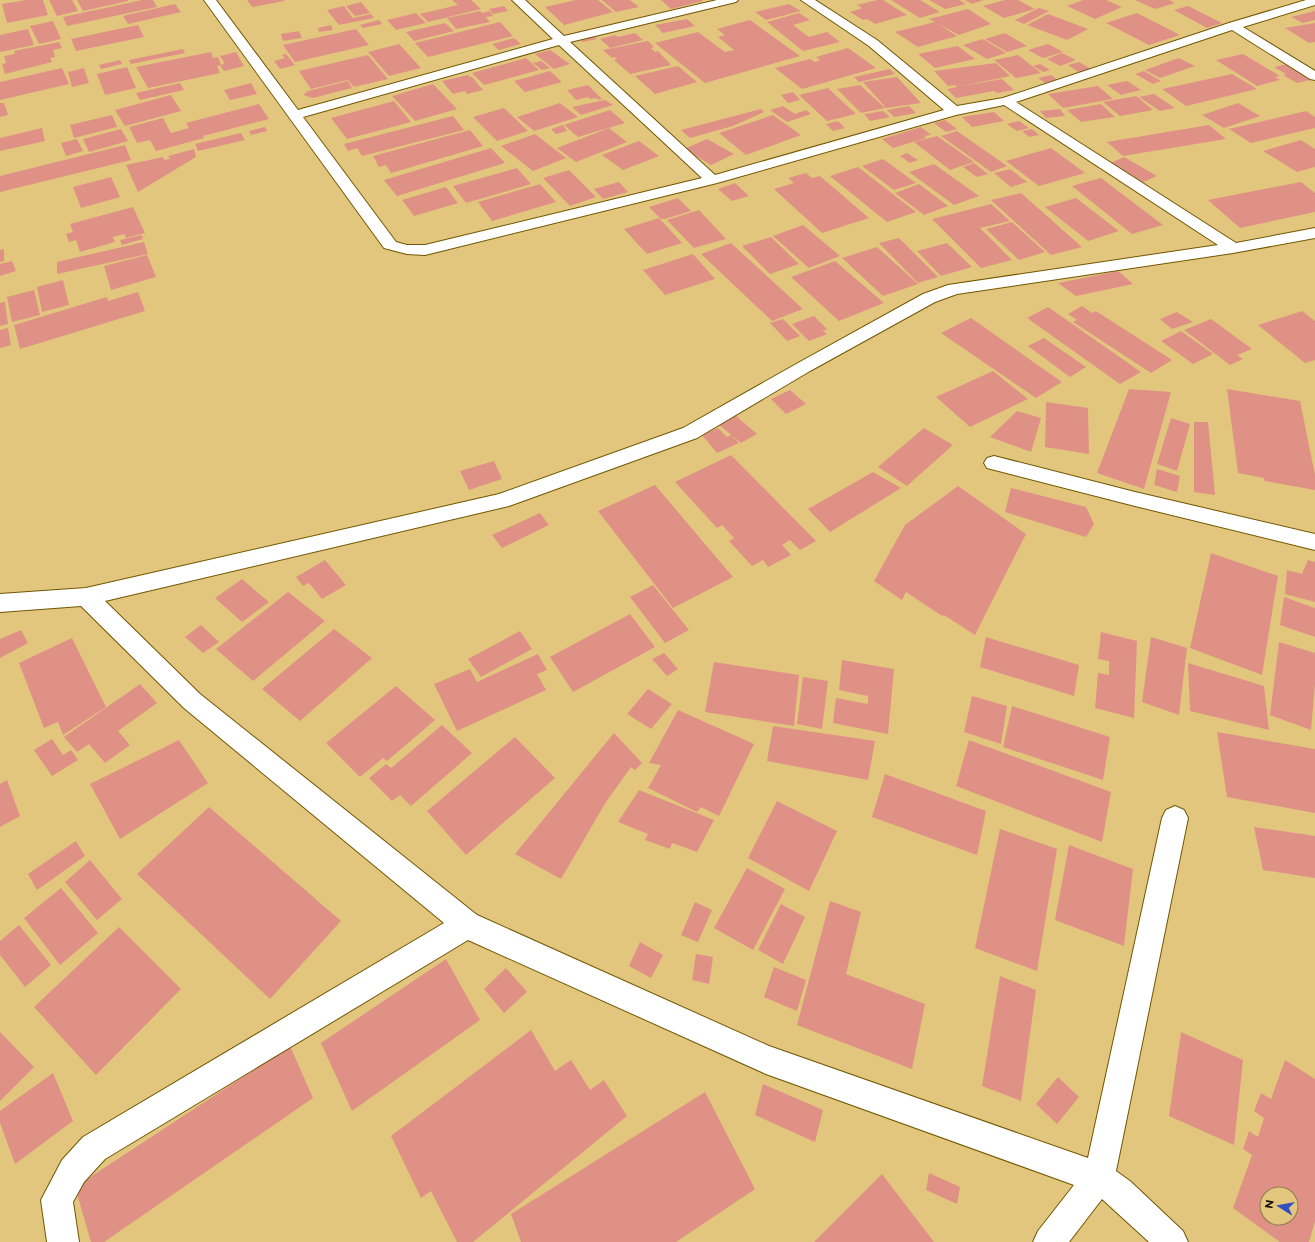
<svg xmlns="http://www.w3.org/2000/svg" width="1315" height="1242" viewBox="0 0 1315 1242" font-family="Montserrat,sans-serif">
<style>
.building{fill:#df9186;fill-rule:evenodd}
.lines{fill:none;stroke-linecap:round;stroke-linejoin:round}
.minor-casing{stroke:#715700;stroke-width:2}
.minor{fill:#fff;fill-rule:evenodd}
</style>
<rect width="100%" height="100%" fill="#e3c67e"/>
<path class="building" d="M26 0H43L48 15 7 23 2 4Z
M49 0H72L78 11 57 16Z
M77 0H128V1L83 11Z
M142 0H153L157 7 67 26 63 17Z
M247 0H284V1L252 7Z
M452 0H471L481 9 428 22 420 14 458 5Z
M576 0H598L613 12 564 25 545 7Z
M602 0H630L639 7 616 12Z
M661 0H702L703 1 671 9Z
M877 0H883L907 15 875 24 867 19 863 20 850 12 862 8 857 5Z
M891 0H920L940 12 920 18Z
M929 0H959L966 4 945 9Z
M965 0H984L972 4Z
M1005 0H1018L1035 9 1004 18 983 6Z
M1083 0H1106L1122 7 1095 19 1067 6Z
M1135 0H1169L1175 3 1155 9Z
M361 2 370 13 355 16 346 6Z
M175 4 181 12 128 24 123 16Z
M789 4 801 11 766 20 755 12Z
M344 6 353 18 371 14 374 18 339 25 327 10Z
M504 6 508 11 493 14 489 9Z
M1188 6 1222 23 1207 28 1174 10Z
M1039 8 1049 11 1024 24 1015 20Z
M968 9 991 24 959 35 937 23 957 36 918 47 895 32 935 22 929 19Z
M480 11 482 13 489 11 493 16 486 17 490 22 456 29 447 18Z
M1315 11V20L1303 23 1291 17Z
M416 13 426 23 396 30 387 20Z
M799 13 810 20 793 25 809 37 827 32 840 42 803 51 767 22Z
M1137 13 1180 35 1149 45 1106 23Z
M1048 14 1088 29 1067 40 1027 25Z
M687 19 695 26 663 33 655 25Z
M379 20 382 24 363 28 360 25Z
M750 20 800 56 705 83 655 43 698 32 725 52 734 50 718 37 725 35 717 29Z
M53 21 61 39 39 44 30 26Z
M500 22 513 36 428 57 415 43Z
M445 23 454 31 414 41 406 32Z
M1315 23V42L1309 43 1285 28Z
M138 25 144 37 76 51 71 39Z
M331 25 333 30 319 32 318 28Z
M28 29 34 45 0 52V35Z
M356 29 369 45 295 62 283 45Z
M299 31 302 38 283 41 281 34Z
M635 33 643 40 610 48 600 39 615 35 618 37Z
M1005 33 1027 46 1007 52 985 39Z
M592 35 597 39 583 42 578 38Z
M514 38 521 44 499 50 492 44Z
M983 39 1006 53 987 59 963 45Z
M648 41 654 47 651 48 655 52 658 51 671 65 630 74 614 60 617 59 614 57 612 58 603 50Z
M59 42 62 48 53 50 55 57 50 58 52 62 5 74 2 64 6 63 4 56 15 54 14 51Z
M399 44 421 68 389 76 368 52Z
M1048 44 1063 52 1043 58 1028 50Z
M958 46 975 59 935 68 918 54Z
M848 48 876 68 802 89 775 68 810 59 815 62 820 60 816 57Z
M183 49 185 53 131 64 129 60Z
M550 50 570 64 554 69 535 54Z
M211 52 213 58 218 57 221 65 217 66 220 73 148 88 136 67Z
M236 52 244 66 224 71 220 65 225 64 220 56Z
M1062 53 1076 60 1060 66 1047 59Z
M286 54 295 65 280 69 274 61 285 58 282 55Z
M1243 54 1280 76 1275 77 1280 80 1257 86 1216 60Z
M368 55 388 79 354 87 348 80 311 89 299 71Z
M1018 55 1041 73 1016 78 994 60Z
M526 58 539 70 484 85 472 73Z
M1179 58 1195 66 1160 78 1145 70Z
M120 60 122 64 101 69 99 65Z
M541 61 550 68 542 70 533 63Z
M1079 62 1091 69 1080 73 1068 65Z
M996 63 1010 76 958 87 1002 79 1014 90 997 93 994 91 956 98 947 89 957 87 955 85 948 86 934 71Z
M1040 64 1050 70 1043 72 1033 66Z
M1288 64 1314 79 1297 83 1283 75 1286 74 1274 67Z
M678 66 697 82 655 94 635 76Z
M127 67 136 88 105 95 97 74Z
M62 68 69 84 0 100V82Z
M84 68 89 83 72 87 68 72Z
M890 69 895 74 859 82 854 77Z
M550 71 562 82 525 92 514 81Z
M1144 71 1161 81 1153 84 1135 74Z
M1232 74 1257 89 1186 106 1162 89Z
M468 75 470 77H472L483 90 467 94 465 91 453 94 442 81Z
M1051 75 1058 80 1045 83 1038 78Z
M897 77 921 103 886 108 863 82Z
M348 81 352 88 313 98 303 95 308 91Z
M1127 81 1141 90 1121 95 1107 85Z
M180 83 184 90 140 100 136 93Z
M251 83 257 94 230 100 224 90Z
M433 84 457 109 415 121 392 96Z
M588 85 602 99 598 100 596 98 590 99 588 97 576 100 567 90Z
M860 85 885 108 861 113 837 89Z
M1098 86 1113 99 1063 108 1048 94Z
M828 88 856 114 827 121 799 95Z
M793 92 800 100 788 103 781 95Z
M1154 94 1175 108 1160 111 1139 97Z
M171 95 181 111 125 126 115 110Z
M1136 96 1153 110 1120 116 1103 102Z
M605 100 613 105 581 115 572 107Z
M394 101 411 122 347 139 331 118Z
M0 103H4L8 115 0 117Z
M560 103 578 117 534 131 517 117Z
M1238 103 1260 116 1224 128 1202 115Z
M259 104 269 119 203 136 204 138 156 151 150 140 137 143 129 127 163 118 171 133 189 128 186 123Z
M1101 104 1115 117 1081 122 1067 110Z
M783 106 795 114 806 110 811 114 787 122 770 110Z
M909 106 916 113 894 117 887 110Z
M504 108 528 131 497 141 473 117Z
M761 109 764 112 733 126 690 138 681 130Z
M1060 109 1065 116 1046 118 1040 111Z
M610 110 625 123 578 137 564 125Z
M883 111 890 117 870 121 864 114Z
M1306 111 1315 117V128L1251 143 1229 129Z
M994 112 1004 121 972 127 962 117Z
M112 115 117 127 74 138 70 125Z
M773 115 801 135 746 155 719 133Z
M453 116 464 130 362 156 357 148 348 151 344 144Z
M945 120 957 129 946 132 934 123Z
M838 121 845 128 833 131 826 124Z
M1019 121 1029 128 1017 131 1007 124Z
M563 125 567 131 556 134 551 129Z
M1209 125 1226 139 1123 156 1107 142Z
M265 127 267 131 251 135 249 131Z
M921 127 931 135 924 136 926 138 893 148 882 139Z
M42 128 45 141 0 151V138Z
M609 128 627 142 576 162 557 148Z
M121 129 128 141 89 152 83 139Z
M1032 129 1039 135 1029 137 1022 131Z
M470 130 483 146 391 173 386 165 379 167 373 156Z
M957 131 1007 166 991 172 941 136Z
M241 133 245 140 198 151 195 144Z
M535 134 566 158 533 171 501 146Z
M937 136 974 162 950 170 914 142Z
M77 139 83 151 66 156 61 143Z
M707 139 734 154 711 165 684 149Z
M1301 140 1315 149V167L1297 172 1263 151Z
M639 141 659 156 623 170 602 155Z
M125 145 131 160 0 192V176Z
M491 148 505 163 397 196 384 180Z
M1051 148 1085 173 1039 186 1006 161Z
M194 149 196 157 138 192 126 165 163 157 164 160 170 159 168 156Z
M907 153 918 160 910 163 900 156Z
M1124 157 1157 176 1141 183 1108 164Z
M883 159 916 183 894 190 862 166Z
M974 163 988 174 977 177 963 167Z
M934 164 979 196 954 205 909 172Z
M858 167 916 212 887 222 830 176Z
M517 168 531 184 466 203 453 186Z
M1010 169 1027 182 1011 187 994 173Z
M569 170 596 197 570 206 543 178Z
M806 173 812 178 820 176 869 218 822 233 774 189 794 183 788 178Z
M111 177 120 197 81 208 73 187Z
M1101 178 1163 225 1132 234 1072 186Z
M619 182 628 192 603 199 594 189Z
M1301 182 1315 193V212L1240 228 1208 200Z
M735 183 749 196 732 201 718 189Z
M540 184 556 202 492 221 478 202Z
M919 184 948 206 924 215 895 193Z
M446 187 458 203 414 216 402 200Z
M1021 193 1082 247 1051 255 991 200Z
M678 198 691 211 665 219H661L649 207Z
M1076 198 1119 231 1088 241 1045 207Z
M991 204 1010 221 980 228 1012 260 981 268 932 219Z
M133 207 145 233 126 238 124 234 113 237 115 242 80 252 76 240 69 242 66 234 73 232 70 224Z
M699 210 726 239 694 248 667 220Z
M659 218 682 243 647 254 624 229Z
M1012 222 1045 252 1019 260 986 229Z
M803 225 840 256 809 268 773 236Z
M142 235 143 239 122 245 120 240Z
M771 237 799 264 770 274 742 246Z
M899 238 938 277 918 283 879 243Z
M144 242 148 254 57 274V262Z
M731 243 803 309 772 321 701 254Z
M947 243 972 267 941 276 917 251Z
M877 247 918 284 883 296 842 258Z
M4 249V261L0 262V250Z
M693 254 715 279 665 295 643 270Z
M147 255 156 277 111 290 104 266Z
M12 261 16 271 0 276V264Z
M835 261 884 303 839 321 791 277Z
M1118 271 1133 284 1076 296 1058 283Z
M63 280 69 305 42 312 37 287Z
M34 290 40 315 12 322 7 297Z
M138 292 145 311 20 349 14 325 107 297 108 301Z
M5 302 8 324 0 326V303Z
M1082 306 1092 313 1096 311 1172 360 1151 373 1073 322 1077 320 1068 314Z
M1048 307 1141 372 1120 384 1027 318Z
M1302 311 1315 321V360L1305 363 1258 325Z
M1177 312 1193 322 1172 329 1160 319Z
M814 316 827 329 823 331 827 334 809 341 792 324Z
M971 318 1062 382 1036 398 941 333Z
M783 319 800 336 787 341 770 323Z
M1211 319 1252 349 1237 355 1243 359 1230 365 1184 330Z
M8 328 11 345 0 348V330Z
M1181 331 1213 354 1193 364 1161 341Z
M1044 338 1086 367 1070 377 1028 346Z
M993 371 1028 399 970 427 936 397Z
M1129 389 1171 392 1144 489 1097 473Z
M1227 389 1300 401 1315 475V490L1265 481 1264 478 1238 473Z
M790 390 806 404 786 414 771 399Z
M1046 402 1088 408 1089 454 1045 447Z
M1017 411 1041 418 1031 452 990 437Z
M735 415 757 434 741 443 718 424Z
M1171 418 1190 424 1177 471 1157 464Z
M1194 422H1208L1215 495 1194 492Z
M718 428 727 437 731 435 739 443 717 453 702 435Z
M924 428 953 445 907 486 878 467Z
M731 455 816 541 800 550 790 540 782 545 791 555 768 567 763 560 752 566 729 541 734 538 722 525 717 528 675 482Z
M494 461 502 479 469 490 460 471Z
M1157 469 1180 476 1177 492 1154 485Z
M873 472 901 488 830 532 808 509Z
M655 485 733 577 673 608 598 511Z
M958 486 1026 534 975 635 944 615 942 616 906 592 902 600 874 581 905 525Z
M1011 488 1086 507 1094 524 1086 537 1005 512Z
M540 513 549 525 502 548 492 535Z
M1211 553 1278 576 1262 675 1190 648Z
M325 560 346 585 322 599 309 583 303 586 296 577Z
M1308 560 1315 562V602L1285 594 1287 570 1302 574Z
M242 579 269 602 242 622 215 598Z
M653 585 689 630 665 643 630 597Z
M288 592 325 621 253 681 216 649Z
M1284 597 1315 608V637L1280 625Z
M630 614 655 647 573 692 550 657Z
M201 625 219 642 203 653 185 637Z
M334 629 372 658 300 721 262 689Z
M21 630 28 643 0 658V639Z
M520 631 532 649 481 677 468 659Z
M1101 632 1137 641 1134 718 1095 708 1098 673 1109 675V661L1098 659Z
M986 637 1079 665 1074 696 980 667Z
M1151 637 1187 648 1179 715 1142 702Z
M72 638 106 707 63 735 58 722 44 728 19 663Z
M1279 642 1315 653V684L1311 730 1270 715Z
M664 653 678 669 667 676 652 659Z
M538 654 547 670 537 674 546 690 457 731 434 684 470 669 477 682Z
M842 660 894 669 888 734 833 723 836 698 868 704V696L839 690Z
M714 662 799 675 794 726 705 712Z
M1188 663 1264 686 1269 730 1190 711Z
M803 677 828 681 822 729 797 724Z
M140 684 157 703 118 731 130 745 105 763 89 744 77 752 64 737Z
M396 686 435 720 387 761 383 758 360 777 326 743Z
M648 689 672 704 651 729 627 714Z
M972 696 1007 706 1001 744 964 732Z
M1012 706 1110 737 1103 780 1003 747Z
M678 710 754 744 719 816 701 807 697 812 648 788 661 765 649 763Z
M442 725 472 753 411 806 400 795 392 801 369 778 386 764 391 768Z
M773 726 875 741 868 780 767 761Z
M1217 732 1315 749V813L1227 797Z
M614 733 642 763 635 770 631 767 606 802 561 879 515 854Z
M515 737 555 778 466 855 427 811Z
M52 739 63 755 71 750 78 760 52 776 34 750Z
M179 740 208 783 120 839 90 784Z
M969 740 1111 792 1102 842 956 786Z
M885 774 986 811 977 855 872 817Z
M7 780 20 816 0 827V784Z
M639 790 714 820 697 852 672 843 670 849 645 840 648 834 618 822Z
M777 801 837 831 809 891 748 858Z
M209 807 341 921 270 999 137 874Z
M1254 827 1315 836V878L1263 870Z
M1000 829 1057 849 1037 971 975 948Z
M76 841 85 856 37 890 28 874Z
M1069 845 1133 869 1124 946 1055 920Z
M90 860 122 899 97 920 65 882Z
M747 868 785 889 753 950 714 928Z
M61 888 98 933 60 965 24 918Z
M830 901 861 912 846 974 925 1004 912 1069 797 1025Z
M695 902 712 910 698 942 681 935Z
M781 904 805 917 783 964 758 950Z
M19 925 51 965 25 987 0 955V941Z
M119 927 181 989 96 1075 34 1007Z
M640 942 663 955 651 978 629 966Z
M696 954 713 957 709 984 692 980Z
M446 959 480 1020 352 1111 321 1043Z
M774 967 806 980 797 1011 764 997Z
M506 968 527 992 504 1013 484 989Z
M1000 976 1036 990 1021 1101 982 1086Z
M531 1030 555 1071 571 1060 590 1090 604 1080 627 1116 473 1242H457L431 1191 421 1198 391 1136Z
M0 1032 34 1067 0 1101Z
M1181 1032 1243 1060 1234 1145 1169 1116Z
M290 1046 313 1098 104 1242H91L75 1187Z
M1285 1060 1315 1079V1221L1309 1242H1280L1233 1208 1252 1155 1243 1149 1249 1131 1258 1137 1264 1118 1254 1111 1261 1093 1271 1099ZM1267 1194H1291V1218H1267Z
M53 1073 73 1121 15 1164 0 1123V1111Z
M1058 1077 1079 1097 1057 1124 1036 1104Z
M763 1084 823 1110 815 1142 755 1115Z
M705 1092 755 1189 676 1242H521L511 1214Z
M929 1173 960 1187 957 1204 926 1190Z
M882 1174 934 1242H814Z"/>
<g class="lines">
<g class="minor-casing">
<path id="minor" d="M204 0H216L298 110 553 39 512 0H525L564 36 717 0H738L736 2 570 42 715 175 944 110 869 46 801 0H815L877 40 957 106 1003 98 1229 23 1306 0H1315V5L1243 27 1315 71V80L1310 79 1232 30 1016 102 1236 243 1315 228V238L1233 253 957 294 935 302 810 371 697 438 509 506 105 601 200 694 477 915 769 1046 1088 1158 1162 818 1166 810 1175 806 1184 810 1188 818 1116 1171 1130 1181 1183 1231 1188 1242H1149L1102 1199 1069 1242H1033L1038 1231 1074 1185 766 1074 468 940 105 1159 84 1182 73 1202 79 1242H47L41 1200 62 1160 83 1137 444 923 184 708 81 606 0 612V594L86 588 499 494 683 428 798 363 923 294 948 285 1218 245 1004 105 956 115 717 183 425 255 407 254 384 248ZM559 45 702 178 425 245H407L396 242 303 117Z
M994 456 1135 492 1315 534V550L1135 506 987 468 984 463 987 458Z"/>
</g>
<use href="#minor" class="minor"/>
</g>
<g transform="translate(1279 1206) rotate(281)"><circle r="19" fill="#e3c67e" stroke="#917c4c"/>
<path d="M0-3L7 15L0 10L-7 15Z" fill="#334ebf"/>
<text y="-6" font-size="11" font-weight="bold" text-anchor="middle" fill="#160e00">N</text>
</g>
</svg>
